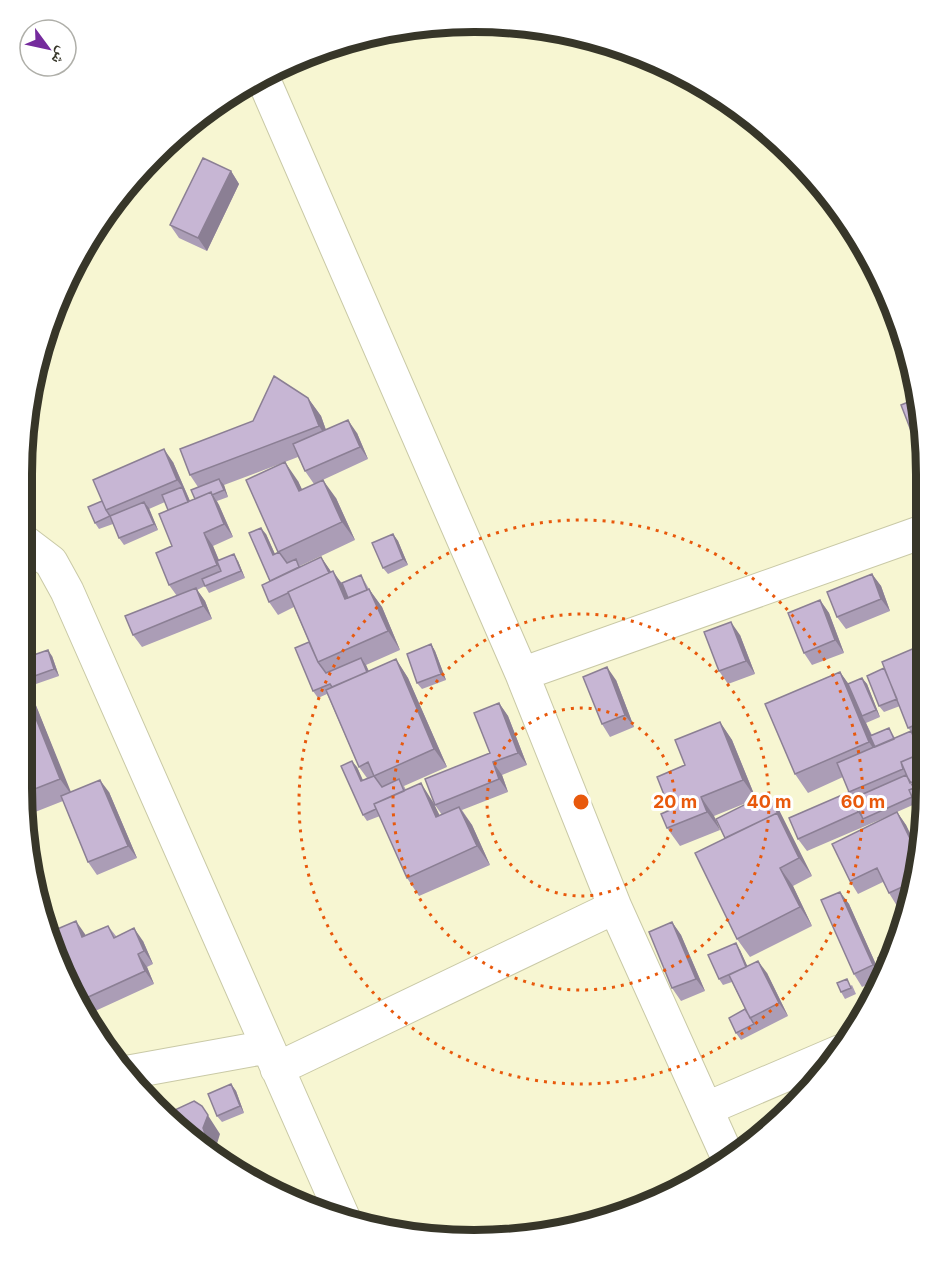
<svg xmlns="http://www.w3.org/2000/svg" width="947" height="1261" viewBox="0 0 947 1261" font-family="Inter,'Noto Naskh Arabic',sans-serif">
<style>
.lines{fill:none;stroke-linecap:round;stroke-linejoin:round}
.minor-casing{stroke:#c9c9a6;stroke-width:35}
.minor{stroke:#fff;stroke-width:33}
.wall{fill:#ab9db6}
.shaded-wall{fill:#8b7f94}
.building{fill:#c7b6d4;stroke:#8b7f94;stroke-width:1.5}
.ring{fill:none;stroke:#e8590c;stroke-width:3;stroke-dasharray:3 6}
.rim{fill:none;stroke:#373629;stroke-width:8}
.centre{fill:#e8590c;stroke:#fff;stroke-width:3}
.ring-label{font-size:18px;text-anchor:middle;font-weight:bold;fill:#e8590c;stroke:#fff;stroke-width:6;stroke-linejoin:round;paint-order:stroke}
</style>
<rect width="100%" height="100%" fill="#f7f6d2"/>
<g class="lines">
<g class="minor-casing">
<path id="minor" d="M262 76 522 674 615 907 729 1160
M22 540 51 562 67 591 343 1217
M522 674 922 532
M277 1069 615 907
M129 1072 267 1047
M708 1108 839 1052"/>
</g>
<use href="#minor" class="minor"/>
</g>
<path class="wall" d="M231 171 239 184 207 251 179 238 170 225Z
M308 398 321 416 326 430 357 433 368 459 314 484 305 471 298 457 224 485 228 497 217 501 219 505 233 537 213 546 219 560 238 561 245 578 209 593 205 586 197 590 205 601 212 619 142 647 133 635 177 596 169 585 172 546 168 510 165 502 149 509 158 530 124 545 119 538 113 524 99 529 95 523 102 501 173 462 190 501 195 499 198 487 190 475 253 421Z
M298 481 302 490 336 498 355 540 300 566 301 567 321 557 331 572 342 583 361 575 369 589 382 607 400 650 366 665 369 671 396 659 408 678 447 767 404 786 406 790 433 802 440 816 442 815 435 805 490 753 499 703 508 716 527 765 502 775 508 792 462 810 472 825 490 865 419 896 407 878 380 816 367 821 363 815 357 767 363 780 367 778 359 767 327 694 318 698 313 691 309 642 294 607 278 615 269 602 270 581 266 534 275 554 279 552Z
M393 534 398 541 408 565 388 574 383 568Z
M872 574 881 586 890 611 846 629 837 617Z
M820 600 829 613 844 653 812 665 804 653Z
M21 626 30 649 21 652Z
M740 635 755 674 728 684 719 671Z
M431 644 435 651 446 680 422 689 417 683Z
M917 647 922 655V820L915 804 897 812 906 825 920 854 908 901 897 906 889 893 883 882 858 894 850 881 891 815 807 851 798 839 849 792 843 777 808 793 795 774 840 672 848 684 862 678 867 684 880 717 866 723 872 735 889 728 895 738 911 731 908 728 900 706 884 712 879 706 884 668Z
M52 656 59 676 33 685 29 678Z
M616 680 634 727 610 737 602 724Z
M33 698 70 792H109L137 858 97 875 88 862 63 801 25 816 21 788Z
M720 722 732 740 756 799 714 816 720 830 680 846 667 828 685 765Z
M768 793 777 806 812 876 793 886 812 926 750 957 737 939 725 838Z
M840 892 849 904 882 978 862 987 854 974Z
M672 922 681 935 705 991 681 1001 672 988Z
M108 926 116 936 143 941 153 964 147 967 154 984 93 1012 103 1036 101 1037 82 1014 85 934V936Z
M740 950 747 966 767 973 788 1016 741 1040 736 1033 745 1009 732 982 723 985 719 979Z
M852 985 856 994 845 999 841 992Z
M231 1084 236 1091 244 1113 222 1122 217 1116Z"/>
<path class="shaded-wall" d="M231 171 239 184 207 251 198 238Z
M308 398 321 416 331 444 319 426Z
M348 420 357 433 368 459 360 447Z
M164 449 173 462 196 515 191 509 182 487 177 480Z
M285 462 298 481 312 510 299 491Z
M219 479 224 485 228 497 224 490Z
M323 480 336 498 355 540 342 522Z
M211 492 219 505 233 537 224 524Z
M144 502 149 508 158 530 154 524Z
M261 528 266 534 278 561 273 555Z
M204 533 213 546 226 578 217 565Z
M393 534 398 541 408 565 403 559Z
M234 554 238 561 245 578 241 571Z
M321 557 330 570 338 587 329 574Z
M333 571 346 590 351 601 345 599Z
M872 574 881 586 890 611 881 599Z
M196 588 205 601 212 619 203 606Z
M369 589 382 607 400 650 388 631Z
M820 600 829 613 844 653 835 640Z
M731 622 740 635 755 674 746 661Z
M21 626 30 649 21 637Z
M431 644 435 651 446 680 441 674Z
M48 650 52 656 59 676 54 669Z
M361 658 366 665 372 680 368 673Z
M396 659 408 678 447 767 434 749Z
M607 667 616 680 634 727 625 715Z
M840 672 853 690 862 716 866 723 879 753 877 754 869 742Z
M862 678 867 684 880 717 876 710Z
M21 681 33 698 73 797 60 779Z
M499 703 508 716 527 765 518 753Z
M720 722 732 740 756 799 743 780Z
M352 761 357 767 366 788 361 781Z
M493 762 502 775 508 792 499 779Z
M100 780 109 792 137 858 128 846Z
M421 783 433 802 449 835 436 817Z
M849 792 858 805 863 819 858 812Z
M768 793 777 806 812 876 799 858Z
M701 797 714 816 720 830 707 812Z
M459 807 472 825 490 865 477 846Z
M897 812 906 825 920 854 919 857Z
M780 868 793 886 812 926 800 907Z
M840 892 849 904 882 978 873 965Z
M76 921 85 934 91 950 82 937Z
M672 922 681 935 705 991 696 979Z
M134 928 143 941 153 964 144 951Z
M736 943 740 950 751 974 746 967Z
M138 954 147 967 154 984 145 971Z
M758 961 767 973 788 1016 779 1003Z
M84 999 93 1012 103 1036 94 1023Z
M231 1084 236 1091 244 1113 240 1106Z
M202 1106 220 1134 216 1147 220 1157 211 1150 203 1128Z"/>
<path class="building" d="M203 158 231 171 198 238 170 225Z
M274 376 308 398 319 426 190 475 180 449 253 421Z
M918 398 922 415V459L901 405Z
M348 420 360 447 305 471 293 444Z
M164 449 177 480 106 510 93 480Z
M285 462 299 491 323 480 342 522 278 552 246 480Z
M219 479 224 490 212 495 211 492 195 499 191 490Z
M182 487 188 502 168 510 162 495Z
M211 492 224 524 204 533 217 565 169 585 156 553 172 546 159 514Z
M102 501 106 510 110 516 95 523 88 507Z
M144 502 154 524 119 538 110 516Z
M261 528 273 555 279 552 287 563 296 559 299 567 270 581 249 533Z
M393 534 403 559 383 568 372 543Z
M234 554 241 571 205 586 202 579 221 571 217 561Z
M321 557 329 573 288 592V593L269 602 262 585Z
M333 571 345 599 369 589 388 631 318 662 288 592Z
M872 574 881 599 837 617 827 592Z
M361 575 367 590 348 598 342 583Z
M196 588 203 606 133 635 125 616Z
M820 600 835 640 804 653 788 613Z
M731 622 746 661 719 671 704 632Z
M309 642 318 662 326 673 361 658 367 672 332 687 330 684 313 691 295 648Z
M431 644 441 674 417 683 407 654Z
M917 647 922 661V722L908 728 882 662Z
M48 650 54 669 29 678 22 659Z
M396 659 434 749 374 776 368 762 359 767 326 690Z
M607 667 625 715 602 724 583 677Z
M884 668 897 699 879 706 867 676Z
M840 672 869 742 795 774 765 704Z
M862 678 876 710 862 716 848 684Z
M21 681 60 779 22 794 21 788Z
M499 703 518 753 493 762 499 779 435 805 425 779 490 753 474 713Z
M720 722 743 780 701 797 707 812 667 828 661 814 670 810 657 777 685 765 675 740Z
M889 728 894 739 875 747 870 736Z
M911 731 915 740 922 737V753L901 762 903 769 849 792 837 763Z
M922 753V778L910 783 901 762Z
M352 761 361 781 374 776 382 787 399 779 404 791 374 804 376 809 363 815 341 766Z
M906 775 914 788 909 790 912 797 863 819 854 798Z
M100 780 128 846 88 862 61 796Z
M421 783 436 817 459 807 477 846 407 878 374 804Z
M922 785V820L909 790Z
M849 792 858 812 798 839 789 818Z
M768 793 780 818 777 813 725 838 716 819Z
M897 812 919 857 913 882 889 893 877 868 850 881 832 844Z
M777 813 799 858 780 868 800 907 737 939 695 853Z
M840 892 873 965 854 974 821 900Z
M76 921 82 937 108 926 114 938 134 928 144 951 138 954 145 971 84 999 94 1023 91 1025 82 1014 48 933Z
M672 922 696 979 672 988 649 932Z
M736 943 746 967 719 979 708 955Z
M894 951 892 960 888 966 883 969 878 958Z
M758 961 779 1003 750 1018 729 975Z
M847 979 851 988 841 992 837 983Z
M745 1009 754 1024 736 1033 729 1018Z
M231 1084 240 1106 217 1116 208 1094Z
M194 1101 202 1106 208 1115 203 1128 211 1150 224 1155 226 1162 175 1127 164 1115Z
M793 1102 795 1106 794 1107 775 1122 771 1112Z
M273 1183 278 1195 273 1193 264 1187Z"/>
<g class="ring">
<circle cx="581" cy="802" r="94"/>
<circle cx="581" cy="802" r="188"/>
<circle cx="581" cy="802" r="282"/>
</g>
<path d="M0 0H947V1261H0ZM474 32H474A442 442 0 0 1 916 474V788A442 442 0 0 1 474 1230H474A442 442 0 0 1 32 788V474A442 442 0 0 1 474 32Z" fill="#fff" fill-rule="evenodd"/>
<path class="rim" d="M474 32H474A442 442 0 0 1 916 474V788A442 442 0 0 1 474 1230H474A442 442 0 0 1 32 788V474A442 442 0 0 1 474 32Z"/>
<circle cx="581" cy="802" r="9" class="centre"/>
<g class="ring-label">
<text x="675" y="808">20 m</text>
<text x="769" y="808">40 m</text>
<text x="863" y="808">60 m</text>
</g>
<g transform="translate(48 48) rotate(123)"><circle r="28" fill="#ffffff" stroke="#afafa9" stroke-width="1.5"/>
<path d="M0-4.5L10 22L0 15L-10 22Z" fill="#752b9d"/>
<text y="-9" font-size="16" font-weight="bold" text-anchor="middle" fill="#373629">ش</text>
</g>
</svg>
